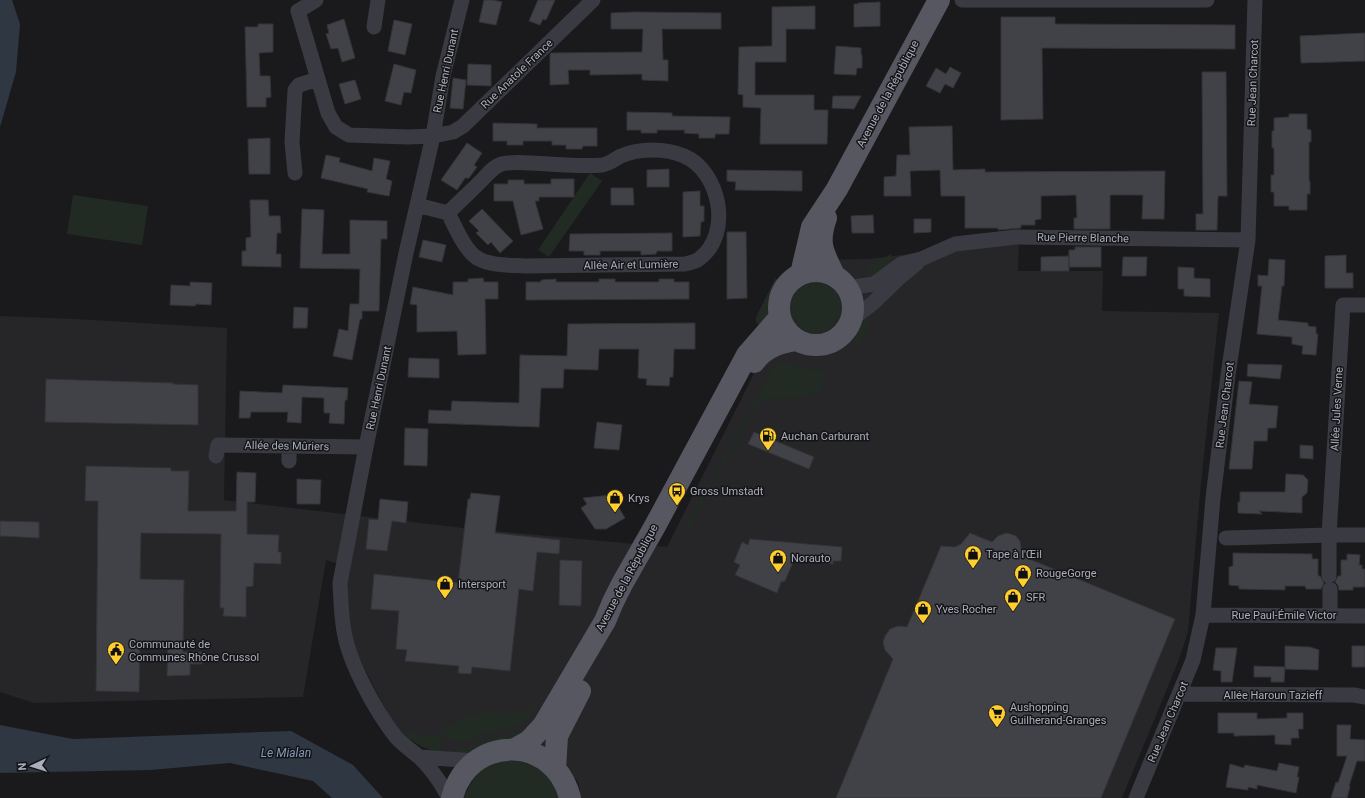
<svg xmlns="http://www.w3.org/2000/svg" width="1365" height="798" font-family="Roboto,sans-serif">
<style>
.built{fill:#262629}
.green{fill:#212b23}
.water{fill:#2e3742}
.building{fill:#414247;stroke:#343338}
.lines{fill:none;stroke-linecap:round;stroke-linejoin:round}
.street{stroke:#3a3b42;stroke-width:15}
.primary{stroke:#565761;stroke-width:22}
.labels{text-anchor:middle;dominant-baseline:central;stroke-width:3;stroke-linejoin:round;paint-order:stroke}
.street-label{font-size:11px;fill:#abafbd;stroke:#151517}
.poi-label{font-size:11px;fill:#abafbd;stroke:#151517;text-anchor:start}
.water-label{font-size:12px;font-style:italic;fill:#8099ba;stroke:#151517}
</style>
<rect width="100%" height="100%" fill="#1a1a1c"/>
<!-- built -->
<path class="built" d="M1019,241L1018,271H1103L1102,311L1219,313L1200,493L1188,632L1178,662L1122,798H581L578,782L563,762L455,753L435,750L413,741L401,731L388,714L358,656L350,630L347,585L350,567L326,560L303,697L34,703L0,692V316L75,319L227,328L224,500L463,528L667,547L811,260L868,259Z"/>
<!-- green -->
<path class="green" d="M590,173L602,181L549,257L538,250Z
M73,195L148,206L142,245L67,234Z
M891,254L892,262L872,279L865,269Z
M775,279H781L772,291L769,315L761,327L756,322V317Z
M791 308a25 25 0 1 1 50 0a25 25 0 1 1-50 0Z
M870,315C871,326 864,340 854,346C853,334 861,322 870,315Z
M780,364H789L814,371L824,370C827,414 773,389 757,404L697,513L682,545L681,544L688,528V522L772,370Z
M534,704L537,706L526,720L516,726L494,731L470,740L455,743L444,733L440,732V730C455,725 468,714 483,712C500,710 521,719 534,704Z
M530,725L519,738L469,753H448L453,750L471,746L492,738L518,733Z
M411,732L427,735L440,736L443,739L441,752C426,750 414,744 403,733Z
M517,760L536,766L551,778L561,798H464C470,782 480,767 498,762C503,760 511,761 517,760Z"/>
<!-- water -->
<path class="water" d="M0,0H12L20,24L16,72L0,127Z
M0,725L73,739L291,731L353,765L383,798H332L313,781L230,763L150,770L0,773Z"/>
<!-- building -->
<path class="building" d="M484,0H493L502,2L496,25L479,22Z
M538,0H555L546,20L543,19L540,25L529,21Z
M880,2V26L854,27V4H858V3Z
M815,6V29H786V62H755V95H814V110H828L827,144H760L761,108L743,107V95L738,94L739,47L772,46V7Z
M635,12L721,13V29H662L663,60H668V81L642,80V74L590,75V70H568L569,84L550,85V55L551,53L642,52L643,29H611V13Z
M1001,17H1055V24L1235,25V49L1042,48L1043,119L1001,120Z
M344,19L355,58L342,62L338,48L331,49L326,34L329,33L327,25Z
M394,20L412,24L405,55L388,51Z
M258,24H273V52L259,53L260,76H270L271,97L266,98V107H247L245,27H258Z
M1365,33V61L1301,63L1300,36Z
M836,46L861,48V55H862V68H857L856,75L834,74Z
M394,64L416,70L411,93L404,92L401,105L385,101Z
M468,64L491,65V86L467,85Z
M950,67L961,73L953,88L945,84L940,93L926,86L936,68L946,74Z
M1202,72H1226L1227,196H1218L1217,230H1196V214H1203Z
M453,78L466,80L463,109L450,108Z
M355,80L361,99L345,104L339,84Z
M833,96H861L854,109L832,108Z
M627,112L672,113V116L730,117L729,134H715V138H699V134L684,133L685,130H657V133H641V130H627Z
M1289,114H1307V129L1311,130V142H1309V181H1310V194H1307V210H1289V206H1274V192H1271V175H1274V148H1272V131H1274V118L1289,117Z
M493,123L537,124V128H597V146H583L582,149H566V145H552V141H523V145H507V141H493Z
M952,126L953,170L985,169V172L1165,171L1164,219H1142L1143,195H1110V229H1074V218H1077L1076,195L1041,196V219L1035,220V225H1021V228L998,230V228H965V196H941L940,170L910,171L911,196H884V177L896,176L897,155H910L909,127Z
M270,138V174H249L248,139Z
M467,143L482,153L474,165L477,167L469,178H465L457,190L441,180Z
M326,155L340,158L339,162L372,171L374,158L390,161L386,179L392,181L389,196L367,192L368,189L321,178Z
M669,169V187H647V170Z
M727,170L802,171V191L735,190L736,182L727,181Z
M551,179H574V197H539V201H535L543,229L521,235L513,201H494V184H508V180H524V184H551Z
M611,188H633L634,205H611Z
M700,191V206H704V221L701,222L700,236L683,237V192Z
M250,200H268L269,216H280L281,233H277L276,254H281V267L242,266V251H246V238L251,237Z
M302,209L324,210L322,254H350V220L387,221V239H381L379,311H362V319H360L352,360L333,356L339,329L348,331L350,304H359L360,269L300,268Z
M482,209L513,241L500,253L491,242L488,245L476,233L479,231L469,221Z
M873,215L874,233H852L851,216Z
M914,219H931V232L914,233Z
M727,232H746L747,298L727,299Z
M672,233V251H657L656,254L641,255V251H600V255H584V251H569L570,234Z
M423,240L446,245L442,262L419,257Z
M1075,247H1101V267H1069V250H1075Z
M1346,255V273H1353V288H1325V256Z
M1069,256V271H1041V257Z
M1123,257H1147L1146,276H1122Z
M1269,259L1285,260L1284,286H1282L1278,320L1308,323V326L1316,327V334H1318L1316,355L1302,354L1303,346L1292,344V337L1257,334L1262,286H1258V275L1268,276Z
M1178,267L1194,268V278L1210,279V297L1184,296V289H1178Z
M483,278L484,282H498V299H485L486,354L458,355L457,331L417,332V305L410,304L413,287L453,295V282H468V279Z
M556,279V282H599V279H615V282H659V279H674V282H689V299L526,300V282H541V280Z
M190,282L212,283L211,305L196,304L195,306L170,305L171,285L190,286Z
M294,307L308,308L307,328H293Z
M695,323V349H674L673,377H670L669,386L646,385L647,379L638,378L639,349H599L598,370L564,369L563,388H541L539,427L428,423L429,410L451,411L452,401L519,403L520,355L567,356L568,324Z
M409,358L439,359V378L408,377Z
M1248,364L1282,365L1280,379L1247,376Z
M46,379L173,383V384L198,385V425L45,422Z
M1239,381L1252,382L1249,404L1278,406L1276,428H1268L1267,441H1254L1252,469H1229Z
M283,385L348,388L347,400H345L344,424L329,423L330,413H324V398L302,397L301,423L287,422L288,412H251L250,418H239L240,391L282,393Z
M597,422L622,425L619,450L594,448Z
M405,428L428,429L427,466L404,465Z
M754,432L814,457L809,469L748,444Z
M1300,445L1313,446V459L1300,458Z
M86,466L171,468V471H189L188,511H236L237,472L256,473L255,502H247V534L279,535L278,552H281V564L254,563L253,586L246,587V617L223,616L224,608H220L221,534L141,533L140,579L184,580L183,652H202V664H190V675L167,676L168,642H140L139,692L96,691L98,501H85Z
M1286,474L1303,475L1308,480L1307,493L1302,497V513L1259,511L1262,514L1238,513V502H1240V492H1285Z
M297,479L321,480L320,504H297Z
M471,493L500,496L495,533L560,540L559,554L537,552L533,591L519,589L510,671L472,667L471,674L458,673L459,666L405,661L407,650L396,649L399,611L371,609L374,574L458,583L468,499H470Z
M611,495L625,518L606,529H595L581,508L587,504L583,498Z
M380,499L408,502L406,523L392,521L387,551L366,549L369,519L378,520Z
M0,521L39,522V538L0,536Z
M970,533L992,542L998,536L1006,533L1011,534L1016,536L1020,541L1022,556L1175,619L1101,798H836L893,659L885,650L883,642L885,636L890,629L898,626L907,627L941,546L955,547L961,544Z
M750,539L842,547L841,561H833V564L794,560L785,581L781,582L777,593L735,575L740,565L734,562L742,542L748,545Z
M1233,553L1312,554V559H1318V576H1320L1324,583L1321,589H1306L1305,586H1285V590L1239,589V586L1229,585V567L1233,566Z
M1347,554L1360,555L1359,565H1362V569H1365V587H1353V590H1339L1338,585L1335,582L1338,576H1341V560H1347Z
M560,560L582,561L581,606L559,605Z
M1285,646L1310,647L1319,650L1318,670L1285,669Z
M1352,646H1365V667H1352Z
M1216,648H1237L1232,682H1221V671L1213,670Z
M1254,666L1285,667L1284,682H1271V677H1254Z
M1218,713H1257V719L1287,718V713H1303V729H1298L1299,738H1291V745L1275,744V735L1234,736V733H1218Z
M1337,725H1351L1350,739L1365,740V761H1357L1349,786L1350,787L1347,798H1331L1336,782L1338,783L1347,756H1337Z
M1279,763L1299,767L1297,777H1299L1296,793L1257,785V789L1248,787V790L1226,787L1230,764L1244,768L1245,765L1277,771Z"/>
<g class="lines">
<!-- street -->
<path class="street" d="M316,0L298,11L328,113L336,127L349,135L408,137L433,136L453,132L463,126L593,0
M962,0H1207
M374,27L378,0
M295,173L292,142L295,90L299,85L318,79
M417,205L448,213C455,226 465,252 479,259C492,266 510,265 525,266L685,264C690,263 695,262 699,259C733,234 720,171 684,156C666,148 639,148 621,156C615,159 609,164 602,165C580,167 555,164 532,163C522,163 509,161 499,165C492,168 486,176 481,181C470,192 459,202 448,213
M847,288L874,284L901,264L921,259L955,244L1016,237L1248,240
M851,320L873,303L899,278L917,263
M216,456L218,445L366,447
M289,461V446
M1226,538L1329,535H1365
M1329,576V535L1343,305H1365
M1330,589V616
M1203,615L1365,616
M1180,694L1354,695L1365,697
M420,757L475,761
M449,798C441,783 431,768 419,757C411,750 403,745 396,737C376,712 349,663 344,631C341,615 341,599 340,583L366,447L406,253L433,136L443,76L462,0
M1136,798L1193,660L1203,615L1213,498L1228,375L1248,240L1255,0"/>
<!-- primary -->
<path class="primary" d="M826,218C817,244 823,252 834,275
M779 308a37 37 0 1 1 74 0a37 37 0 1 1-74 0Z
M801,274L812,227L837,189L939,0
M754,362C765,347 779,343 796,340
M515,749L529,741L543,726L605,621L613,602L622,584L655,526L747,355L780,317
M555,769L557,736L580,691
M452,798C468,734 554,733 570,798"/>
</g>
<!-- icons -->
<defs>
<g id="fuel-pin" transform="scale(0.9)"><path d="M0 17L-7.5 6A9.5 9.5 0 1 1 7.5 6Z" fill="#ffcf2f" stroke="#151517"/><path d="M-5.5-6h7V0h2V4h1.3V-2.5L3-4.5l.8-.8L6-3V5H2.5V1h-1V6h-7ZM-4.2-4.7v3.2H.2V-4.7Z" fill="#111"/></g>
<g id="bus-pin" transform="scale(0.9)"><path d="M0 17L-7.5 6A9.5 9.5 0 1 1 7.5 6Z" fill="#ffcf2f" stroke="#151517"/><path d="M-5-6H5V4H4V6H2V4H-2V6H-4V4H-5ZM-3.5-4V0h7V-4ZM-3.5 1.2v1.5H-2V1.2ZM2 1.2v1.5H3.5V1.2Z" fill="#111"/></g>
<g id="shop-pin" transform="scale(0.9)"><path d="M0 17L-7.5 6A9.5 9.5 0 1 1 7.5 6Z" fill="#ffcf2f" stroke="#151517"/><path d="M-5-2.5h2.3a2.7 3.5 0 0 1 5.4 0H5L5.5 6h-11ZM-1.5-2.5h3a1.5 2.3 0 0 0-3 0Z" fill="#111"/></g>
<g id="civic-pin" transform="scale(0.9)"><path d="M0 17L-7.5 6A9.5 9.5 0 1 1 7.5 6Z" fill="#ffcf2f" stroke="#151517"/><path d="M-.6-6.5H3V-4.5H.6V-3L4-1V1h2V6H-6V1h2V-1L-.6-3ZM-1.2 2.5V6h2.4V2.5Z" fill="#111"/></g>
<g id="supermarket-pin" transform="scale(0.9)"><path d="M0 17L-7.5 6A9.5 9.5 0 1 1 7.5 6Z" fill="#ffcf2f" stroke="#151517"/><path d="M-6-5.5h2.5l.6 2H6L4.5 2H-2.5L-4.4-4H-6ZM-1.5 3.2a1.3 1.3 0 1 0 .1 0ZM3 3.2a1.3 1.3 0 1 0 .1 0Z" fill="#111"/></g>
</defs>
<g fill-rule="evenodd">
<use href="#fuel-pin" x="768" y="436"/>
<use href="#bus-pin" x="677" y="491"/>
<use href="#shop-pin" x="615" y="498"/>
<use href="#shop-pin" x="973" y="554"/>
<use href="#shop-pin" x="778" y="558"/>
<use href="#shop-pin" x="1023" y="573"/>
<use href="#shop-pin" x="445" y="584"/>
<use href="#shop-pin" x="1013" y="597"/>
<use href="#shop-pin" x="923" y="609"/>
<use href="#civic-pin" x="116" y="650"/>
<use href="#supermarket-pin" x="997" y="713"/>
</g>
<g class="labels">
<!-- street labels -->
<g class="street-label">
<text transform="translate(446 71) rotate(-78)">Rue Henri Dunant</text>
<text transform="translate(517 74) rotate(-44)">Rue Anatole France</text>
<text transform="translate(1253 83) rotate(-88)">Rue Jean Charcot</text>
<text transform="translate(888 94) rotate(-62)">Avenue de la République</text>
<text transform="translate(1083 238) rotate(1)">Rue Pierre Blanche</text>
<text transform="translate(631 265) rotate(-1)">Allée Air et Lumière</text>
<text transform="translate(379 388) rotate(-78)">Rue Henri Dunant</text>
<text transform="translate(1225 405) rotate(-83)">Rue Jean Charcot</text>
<text transform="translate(1337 409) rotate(-87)">Allée Jules Verne</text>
<text transform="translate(287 446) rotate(1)">Allée des Mûriers</text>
<text transform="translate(627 578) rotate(-62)">Avenue de la République</text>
<text x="1284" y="615">Rue Paul-Émile Victor</text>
<text x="1273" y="695">Allée Haroun Tazieff</text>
<text transform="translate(1168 722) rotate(-67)">Rue Jean Charcot</text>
</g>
<!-- poi labels -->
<g class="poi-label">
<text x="781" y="436">Auchan Carburant</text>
<text x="690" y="491">Gross Umstadt</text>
<text x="628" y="498">Krys</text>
<text x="986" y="554">Tape à l'Œil</text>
<text x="791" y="558">Norauto</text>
<text x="1036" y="573">RougeGorge</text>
<text x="458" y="584">Intersport</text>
<text x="1026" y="597">SFR</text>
<text x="936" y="609">Yves Rocher</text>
<text x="129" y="644">Communauté de<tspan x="129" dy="13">Communes Rhône Crussol</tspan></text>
<text x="1010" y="707">Aushopping<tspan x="1010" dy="13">Guilherand-Granges</tspan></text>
</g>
<!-- water labels -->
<g class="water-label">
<text x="286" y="753">Le Mialan</text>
</g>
</g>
<!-- north arrow -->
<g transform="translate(32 766) rotate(266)" stroke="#151517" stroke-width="3" paint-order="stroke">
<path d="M0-3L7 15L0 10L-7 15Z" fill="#abafbd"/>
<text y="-6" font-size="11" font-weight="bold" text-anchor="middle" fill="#abafbd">N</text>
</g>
</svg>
